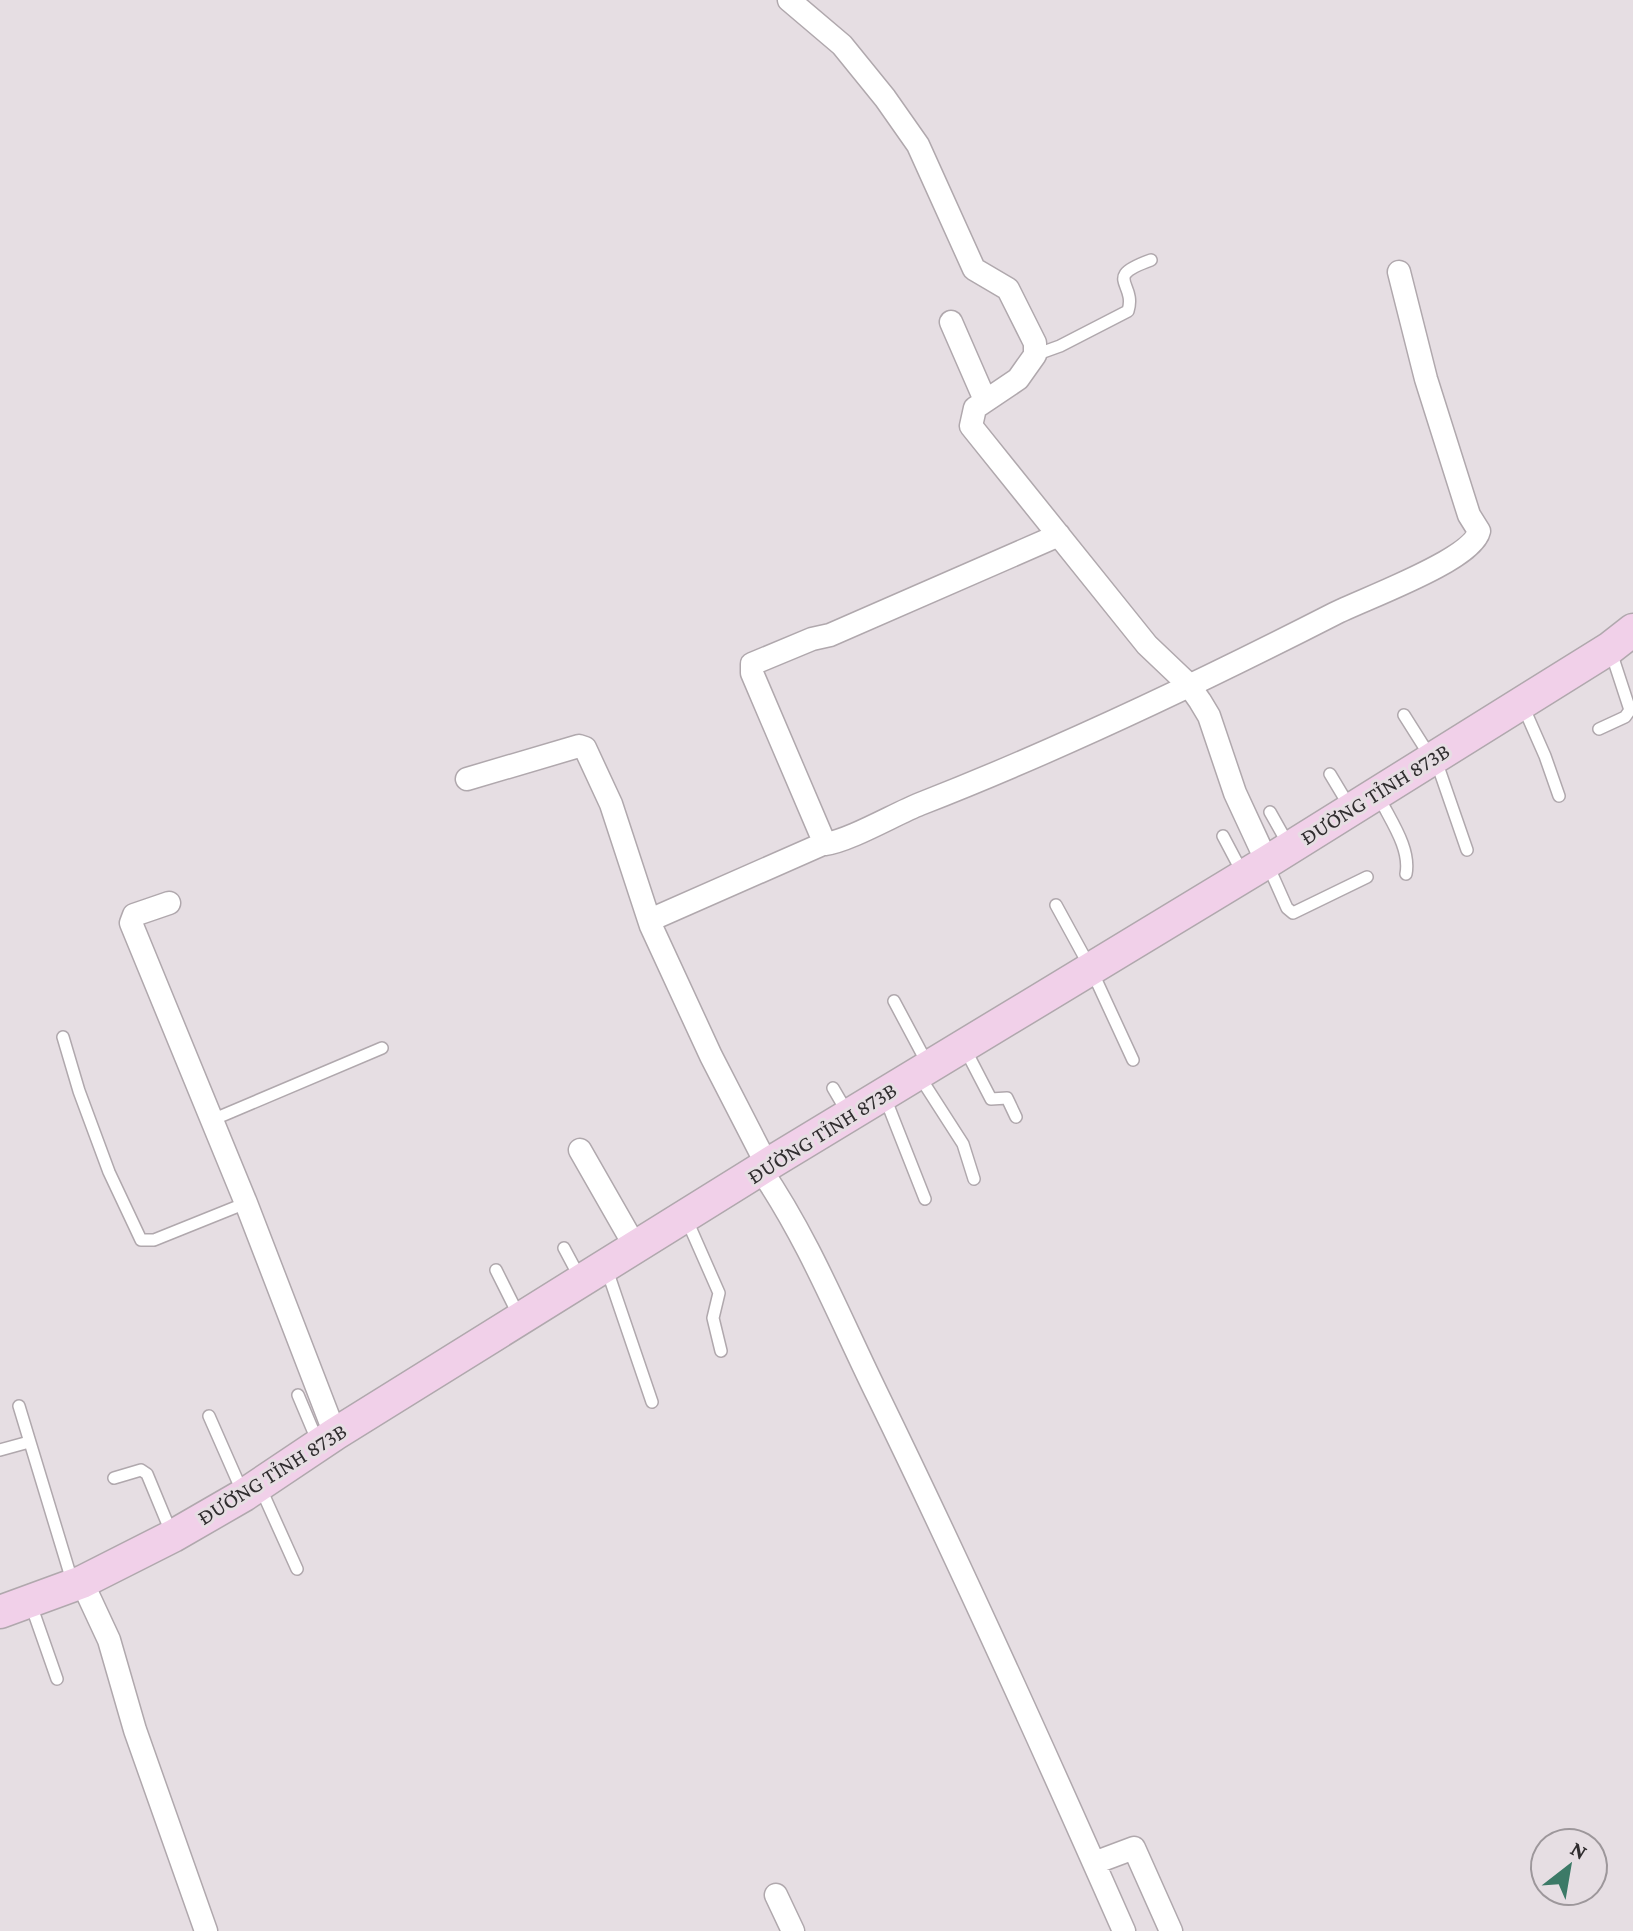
<svg xmlns="http://www.w3.org/2000/svg" width="1633" height="1931" font-family="'Crimson Pro',serif">
<style>
.lines{fill:none;stroke-linecap:round;stroke-linejoin:round}
.service-casing{stroke:#b0a8ad;stroke-width:14}
.minor-casing{stroke:#b0a8ad;stroke-width:25}
.secondary-casing{stroke:#b0a8ad;stroke-width:35}
.service{stroke:#fff;stroke-width:11}
.minor{stroke:#fff;stroke-width:22}
.secondary{stroke:#f1d0e9;stroke-width:32}
.labels{text-anchor:middle;dominant-baseline:central;stroke-width:6;stroke-linejoin:round;paint-order:stroke}
.street-label{font-size:22px;fill:#302d2f;stroke:#e6dee3}
</style>
<rect width="100%" height="100%" fill="#e6dee3"/>
<g class="lines">
<!-- service casing -->
<g class="service-casing">
<path id="service" d="M1035,355L1060,346L1128,311C1137,282 1101,278 1151,260
M1523,706L1545,756L1559,796
M1404,715L1440,772L1467,850
M1599,729L1625,717L1630,710L1611,652
M1330,774L1351,809
M1379,797C1390,820 1411,848 1406,874
M1270,812L1288,844
M1223,836L1242,872
M1267,863L1287,908L1293,913L1367,877
M1056,905L1091,969L1133,1060
M894,1001L927,1063
M63,1037L79,1091L109,1172L141,1240H154L246,1203
M964,1047L991,1099L1007,1098L1016,1117
M918,1074L963,1144L974,1179
M833,1088L847,1112
M884,1095L925,1199
M212,1120L382,1048
M686,1218L719,1293L713,1318L721,1351
M564,1248L580,1278
M606,1267L652,1402
M496,1270L519,1316
M298,1395L317,1440
M19,1406L73,1584
M209,1416L242,1491
M0,1450L29,1442
M114,1478L141,1470L147,1474L171,1532
M261,1489L297,1569
M30,1602L57,1679"/>
</g>
<!-- minor casing -->
<g class="minor-casing">
<path id="minor" d="M789,0L842,45L885,98L918,145L974,269L1008,289L1035,343V355L1018,379L975,408L971,426L1147,645L1188,684L1200,701L1209,716L1235,793L1267,862
M951,322L985,400
M1059,535L830,635L812,639L752,664V673L825,844C849,841 895,814 920,804C1061,749 1199,683 1334,614C1363,599 1473,560 1479,531L1469,515L1426,379L1399,272
M467,779L579,746L585,748L611,804L651,926L711,1056L767,1165
M169,903L134,915L131,923L246,1203L335,1434
M650,920L825,843
M580,1150L636,1248
M761,1170C809,1240 841,1321 878,1396C964,1572 1045,1752 1124,1931
M82,1582L109,1640L135,1730L206,1931
M1094,1863L1134,1848L1171,1931
M776,1895L793,1931"/>
</g>
<!-- secondary casing -->
<g class="secondary-casing">
<path id="secondary" d="M0,1612L82,1582L173,1536L244,1495L335,1434L767,1165L1267,862L1610,648L1633,630"/>
</g>
<!-- service -->
<use href="#service" class="service"/>
<!-- minor -->
<use href="#minor" class="minor"/>
<!-- secondary -->
<use href="#secondary" class="secondary"/>
</g>
<g class="labels">
<!-- street labels -->
<g class="street-label">
<text transform="translate(1375 794) rotate(-32)">ĐƯỜNG TỈNH 873B</text>
<text transform="translate(822 1133) rotate(-32)">ĐƯỜNG TỈNH 873B</text>
<text transform="translate(272 1474) rotate(-32)">ĐƯỜNG TỈNH 873B</text>
</g>
</g>
<!-- north arrow -->
<g transform="translate(1569 1867) rotate(31)"><circle r="38" fill="#e6dee3" stroke="#9d979b" stroke-width="2"/>
<path d="M0-6L14 30L0 20L-14 30Z" fill="#3c7a67"/>
<text y="-12" font-size="22" font-weight="bold" text-anchor="middle" fill="#302d2f">N</text>
</g>
</svg>
